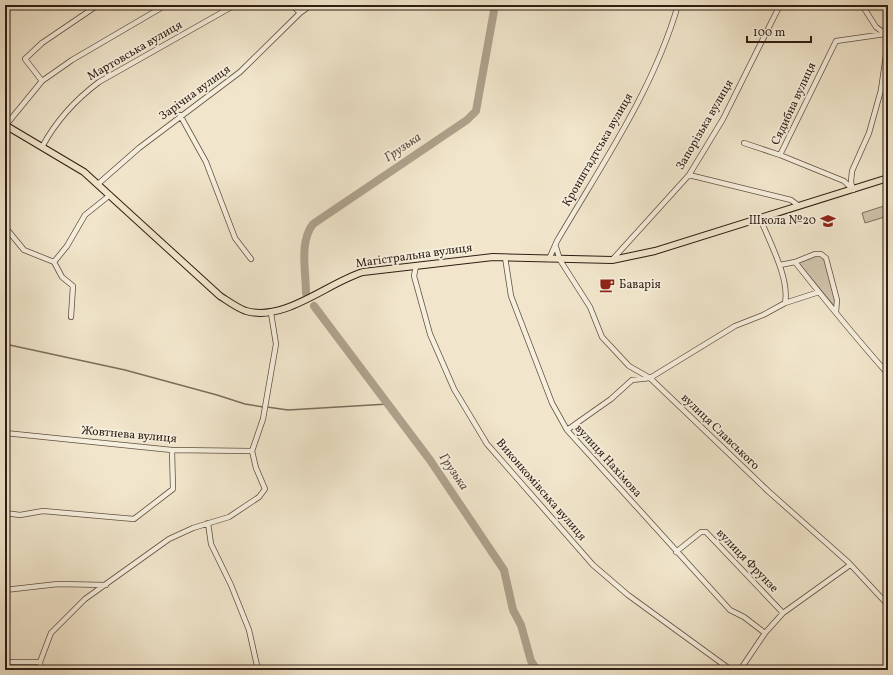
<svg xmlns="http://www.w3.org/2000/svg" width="893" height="675" font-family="Vollkorn,serif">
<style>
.green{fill:#d0c4ad;stroke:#807060}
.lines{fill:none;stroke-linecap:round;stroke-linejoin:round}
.stream{stroke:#7c6d5c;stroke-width:1.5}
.river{stroke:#afa28d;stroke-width:8}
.minor-casing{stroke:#604f41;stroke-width:6}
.major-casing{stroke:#2f1d13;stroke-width:8}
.minor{stroke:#f6efde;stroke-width:4.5}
.major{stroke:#f1e6cc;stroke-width:6}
.labels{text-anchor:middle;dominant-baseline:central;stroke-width:3.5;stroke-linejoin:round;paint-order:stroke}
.street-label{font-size:12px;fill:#2f1d13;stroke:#f6efde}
.poi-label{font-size:12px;fill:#2f1d13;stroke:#f6efde;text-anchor:end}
.water-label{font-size:13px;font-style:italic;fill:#625244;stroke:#f6efde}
</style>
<rect width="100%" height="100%" fill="#f1e6cc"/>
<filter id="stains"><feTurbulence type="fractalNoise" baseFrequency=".005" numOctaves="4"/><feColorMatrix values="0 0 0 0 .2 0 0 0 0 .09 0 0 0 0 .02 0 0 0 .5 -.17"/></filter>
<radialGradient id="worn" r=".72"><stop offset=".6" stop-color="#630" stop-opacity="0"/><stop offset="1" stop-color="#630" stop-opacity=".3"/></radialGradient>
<!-- green -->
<path class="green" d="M887,205L888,216L865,223L862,213Z
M814,256H820L824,259L836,301L835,307L798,262Z"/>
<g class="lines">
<!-- stream -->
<path class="stream" d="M5,344L125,370L217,395L245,404L263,407
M267,407L288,410L388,404"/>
<!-- river -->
<path class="river" d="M306,293C306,271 299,242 313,224L467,120L476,111L495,5
M314,306L430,460L504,570L513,610L521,625L531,661L537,670"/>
<!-- minor casing -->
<g class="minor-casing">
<path id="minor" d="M292,5L300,13
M862,5L876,27L888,36
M42,81L25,59L42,43L98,5
M180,115L206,162L235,238L251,259
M6,125L42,81L72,60L166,5
M744,143L780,155L844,181L852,189
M42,147C56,121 75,100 99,82L235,5
M780,155L836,41L885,34
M689,175L791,200L799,206
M98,184L139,148L240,72L300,13L311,5
M853,190L851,182L852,171L869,133L881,90L888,41
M887,224L888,227
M5,227L24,250L54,262L62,277L73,286L71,317
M556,247L560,260L590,307L602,337L629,366L650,378L768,491L849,563L888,605
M505,257L511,296L552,403L567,430L730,610L744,617L765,633
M549,259L557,241C602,164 653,91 678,5
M612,260L689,175L723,119L780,5
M54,262L67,246L85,215L110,195
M795,262L815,254H821L826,258L837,300L836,312
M780,265L795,262C825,300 856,338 888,374
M416,266L414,276L430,334L454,389L487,444L593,565L628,595L731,670
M785,303L819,292
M567,430L611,399L632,380L650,378L735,326L763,315L785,303C790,279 769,241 760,218
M5,433L172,450L252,451
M5,513L20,515L43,511L134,519L173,489L172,450
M208,523L211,544L231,585L249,630L258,670
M676,552L701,532H706L783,613
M5,590L58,584L106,585
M5,662H40
M41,670L40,662L51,633L85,599L169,539L193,528L229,517L259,497L265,489L256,468L252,451L263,419L276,344L271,313
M740,670L765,633L783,613L850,565"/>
</g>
<!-- major casing -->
<g class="major-casing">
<path id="major" d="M5,125L84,172L220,296C228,301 237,308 246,311C285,322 327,283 363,272L493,257L612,260L655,251L888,178"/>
</g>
<!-- minor -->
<use href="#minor" class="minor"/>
<!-- major -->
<use href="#major" class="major"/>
</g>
<!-- icons -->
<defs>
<g id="school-bare" transform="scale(1.2)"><path d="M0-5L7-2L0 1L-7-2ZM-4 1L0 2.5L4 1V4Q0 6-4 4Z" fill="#8f2418" stroke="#f6efde" stroke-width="2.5" paint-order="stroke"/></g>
<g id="cafe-bare" transform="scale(1.2)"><path d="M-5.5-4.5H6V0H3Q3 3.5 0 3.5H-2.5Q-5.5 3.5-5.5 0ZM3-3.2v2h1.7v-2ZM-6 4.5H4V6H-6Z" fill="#8f2418" stroke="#f6efde" stroke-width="2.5" paint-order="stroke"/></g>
</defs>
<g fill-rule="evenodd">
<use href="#school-bare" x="828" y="221"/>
<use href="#cafe-bare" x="607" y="285"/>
</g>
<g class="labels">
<!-- street labels -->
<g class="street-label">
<text transform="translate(135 51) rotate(-30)">Мартовська вулиця</text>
<text transform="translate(195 93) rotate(-36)">Зарічна вулиця</text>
<text transform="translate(794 104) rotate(-65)">Сядибна вулиця</text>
<text transform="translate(705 125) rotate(-60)">Запорізька вулиця</text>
<text transform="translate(598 150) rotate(-60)">Кронштадтська вулиця</text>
<text transform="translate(414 256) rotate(-8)">Магістральна вулиця</text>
<text transform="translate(720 432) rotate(44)">вулиця Славського</text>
<text transform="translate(129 435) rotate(5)">Жовтнева вулиця</text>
<text transform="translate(608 461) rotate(48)">вулиця Нахімова</text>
<text transform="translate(541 490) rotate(49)">Виконкомівська вулиця</text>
<text transform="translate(747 561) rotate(46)">вулиця Фрунзе</text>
</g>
<!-- poi labels -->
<g class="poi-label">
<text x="816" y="221">Школа №20</text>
<text x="619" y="285" text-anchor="start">Баварія</text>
</g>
<!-- water labels -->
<g class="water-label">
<text transform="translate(403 148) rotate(-34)">Грузька</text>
<text transform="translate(453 472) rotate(56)">Грузька</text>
</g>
</g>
<!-- margin -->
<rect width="893" height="675" fill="none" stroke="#f1e6cc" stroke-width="20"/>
<rect x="6" y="6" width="881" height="663" fill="none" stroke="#2f1d13" stroke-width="2"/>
<rect x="10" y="10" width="873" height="655" fill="none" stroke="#2f1d13"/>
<!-- scale -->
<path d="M747 36v6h64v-6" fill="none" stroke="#2f1d13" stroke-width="2"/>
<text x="753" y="36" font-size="12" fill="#2f1d13" stroke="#f6efde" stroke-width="3" paint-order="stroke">100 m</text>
<rect width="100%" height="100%" filter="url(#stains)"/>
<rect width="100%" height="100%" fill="url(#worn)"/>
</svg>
